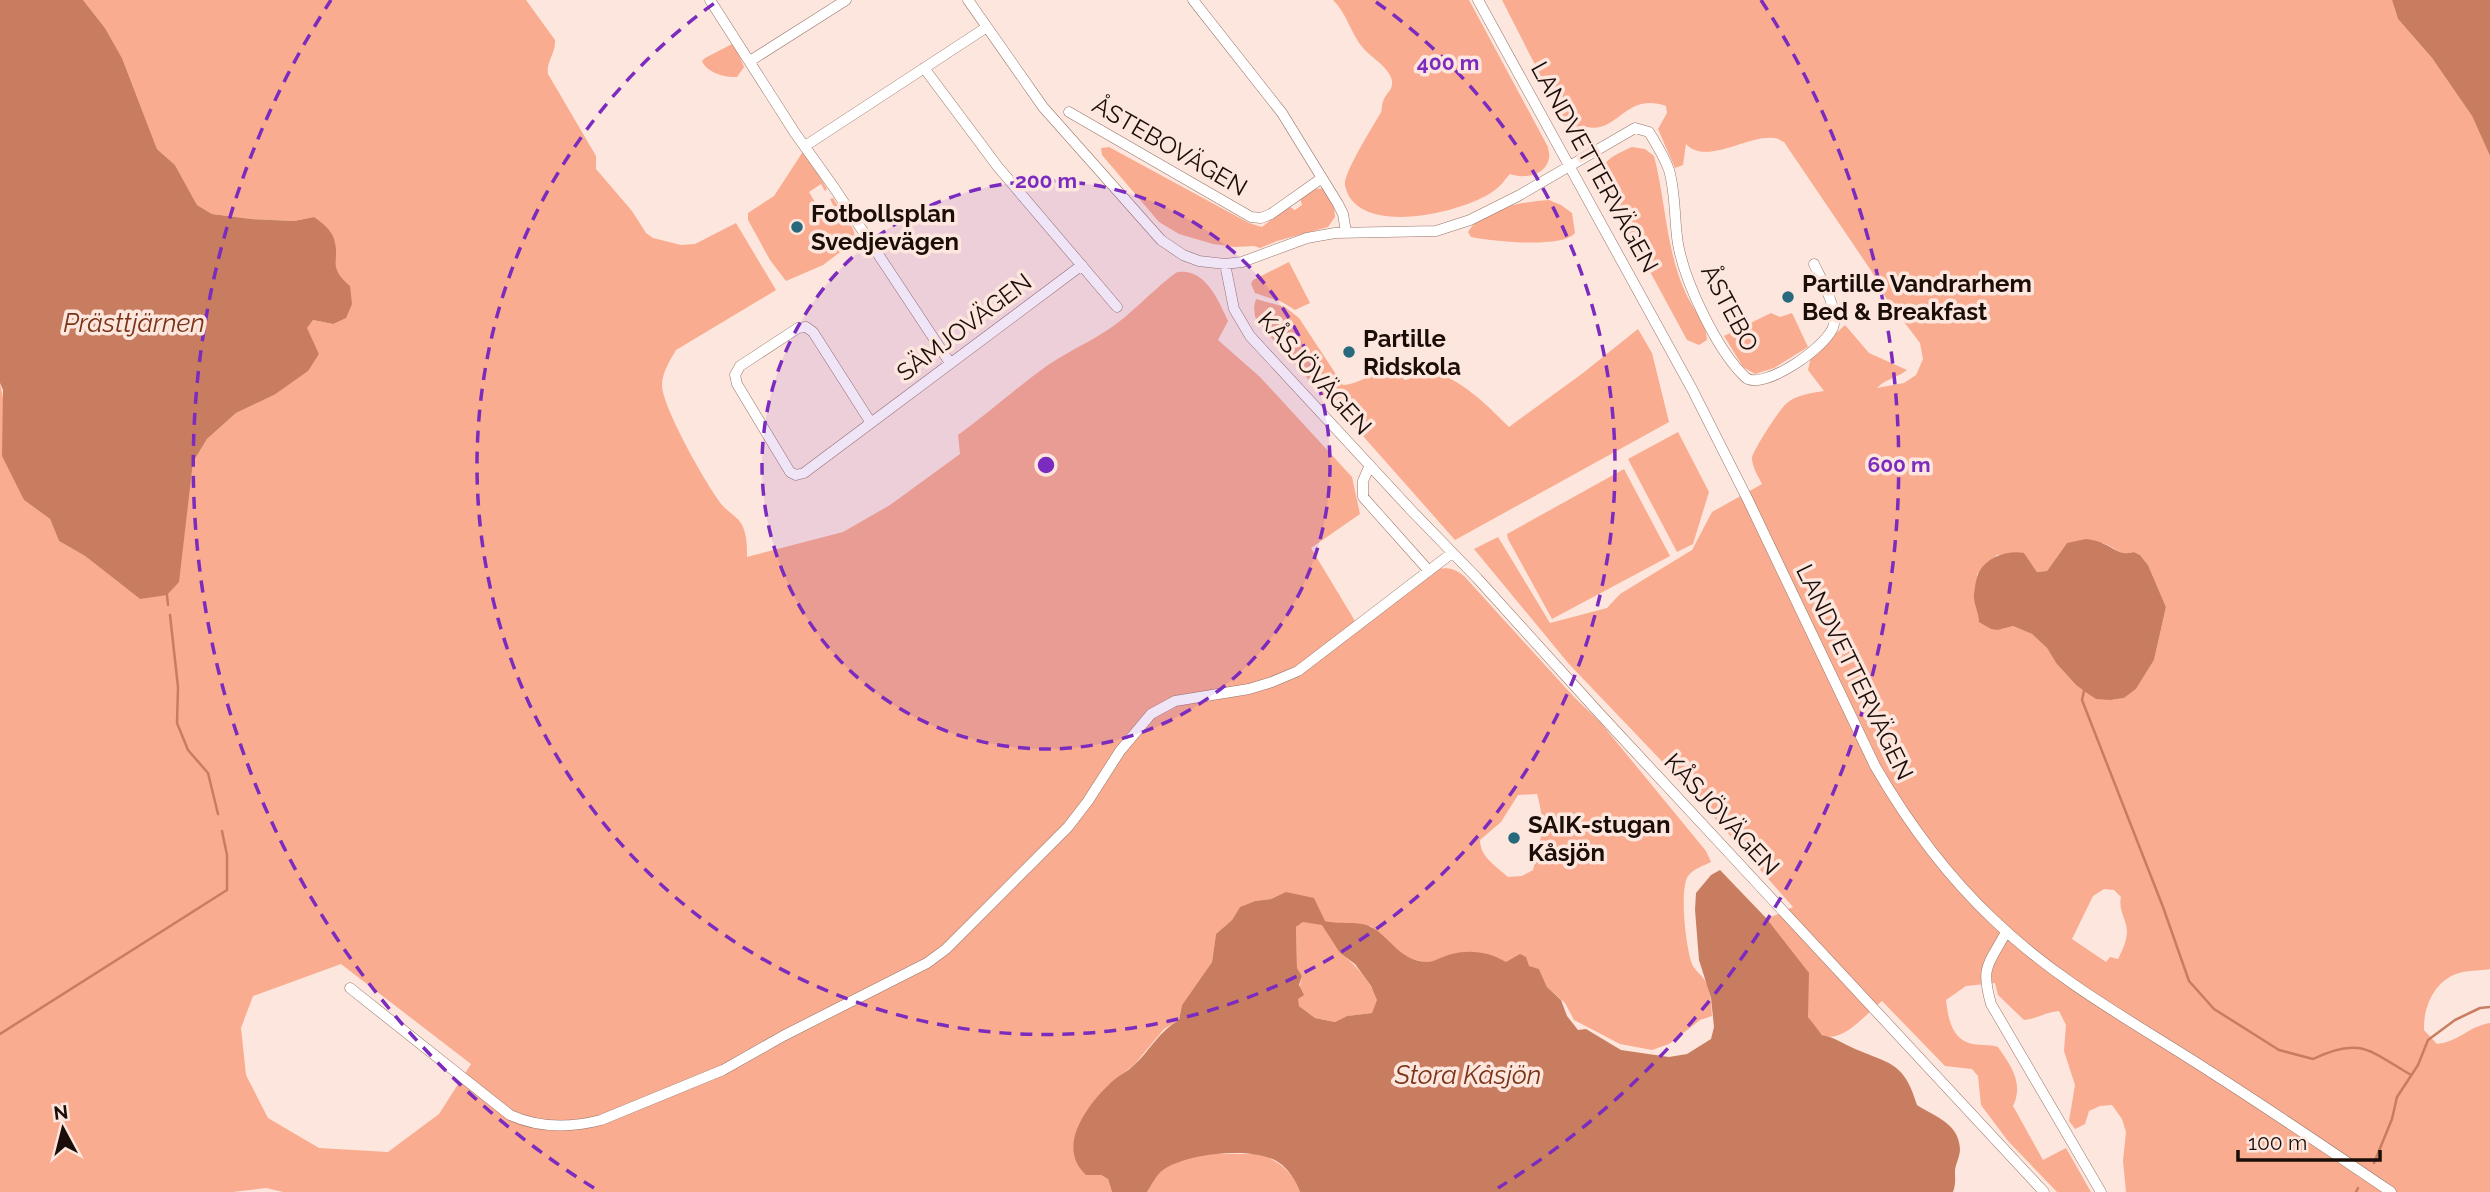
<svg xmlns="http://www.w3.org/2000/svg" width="2490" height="1192" font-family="Raleway,sans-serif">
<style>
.green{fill:#f9ac8f;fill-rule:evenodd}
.water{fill:#c97d60;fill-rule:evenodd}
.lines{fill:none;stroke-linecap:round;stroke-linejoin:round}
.stream{stroke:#c97d60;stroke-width:2.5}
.minor-casing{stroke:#977568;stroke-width:11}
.minor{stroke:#fff;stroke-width:10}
.ring{fill:none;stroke:#7b2cbf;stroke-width:3.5;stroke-dasharray:12 9}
.poi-dot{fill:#28697d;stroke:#fde6dd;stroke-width:2.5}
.labels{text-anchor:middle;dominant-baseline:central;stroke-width:7;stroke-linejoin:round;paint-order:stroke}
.street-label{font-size:24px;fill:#1b0e09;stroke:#fde6dd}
.poi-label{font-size:24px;font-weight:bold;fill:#1b0e09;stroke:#fde6dd;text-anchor:start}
.water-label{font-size:26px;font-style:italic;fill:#7a3316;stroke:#fde6dd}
.centre{fill:#7b2cbf;stroke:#fde6dd;stroke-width:3.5}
.ring-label{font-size:21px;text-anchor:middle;font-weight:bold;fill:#7b2cbf;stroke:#fde6dd;stroke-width:7;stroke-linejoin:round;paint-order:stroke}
</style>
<rect width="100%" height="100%" fill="#fde6dd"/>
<!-- green -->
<path class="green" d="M83,0H526L555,40C556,53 546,62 548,74L596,156V169L632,211L646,233L653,238L681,245L695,244L736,223L776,290L676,350C670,360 662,373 662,385C662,407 708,488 723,506C729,513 738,517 742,525C747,535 747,546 747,557L843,532L890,505L960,454L958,435C989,413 1017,387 1048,365C1073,348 1102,337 1125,317C1134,310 1172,273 1178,272C1206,269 1218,300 1228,321L1218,340L1260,377L1352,477L1360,514L1311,548L1358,626L1438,569C1449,567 1455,569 1464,576L1574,697L1600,722L1706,851L1711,862C1703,866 1693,869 1688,876C1679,889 1686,952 1693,966C1696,971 1701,975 1704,979C1711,989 1711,1004 1712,1016L1700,1020L1669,1044L1652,1050L1620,1044L1574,1020L1565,1003L1547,987L1539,969L1506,963L1498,958L1448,955L1429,963L1412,959L1397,951L1371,926L1336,924L1340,953C1357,965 1369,981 1378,1000L1372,1013L1347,1016L1335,1022L1315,1018L1299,1006L1297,999L1302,976L1297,968L1296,927L1303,922L1287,892L1271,899L1255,901L1240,907L1232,920L1216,934L1212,962L1182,1005L1179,1020L1164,1029L1134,1065L1115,1079L1080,1122L1086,1175H1101L1108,1179L1112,1192H283L266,1188L233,1192H0V383L24,500L50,519L59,541L85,556L140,599L189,490L193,462L207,439L236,413L274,395L319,354L306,328L313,320L333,324L338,276L333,261L335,251L314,217L294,221L251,219L212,214L197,205L175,165L157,149L122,58L105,28ZM1537,794C1546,825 1541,839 1533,870L1522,876L1508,877C1496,866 1480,857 1480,840L1501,822L1518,795ZM341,964L471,1064L439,1114L388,1152L319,1148L268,1118L246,1075L241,1028L253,996Z
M1333,0H1469L1548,147C1548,150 1550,154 1549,158C1546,176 1523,179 1510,174C1505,179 1501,186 1495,190C1465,213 1355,239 1345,185C1343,174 1373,126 1380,114C1383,110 1381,104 1384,99C1387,92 1393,90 1392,81C1390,68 1372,58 1364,49C1351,35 1347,13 1333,0Z
M1502,0H2392L2398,19L2432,58L2472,116L2490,156V969C2480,971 2466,970 2456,974C2434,982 2423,1008 2424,1030L2437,1044C2461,1041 2467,1027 2490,1023V1192H2126L2123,1161L2126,1132L2122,1119L2112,1105L2100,1106L2089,1111L2085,1124L2075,1129L2069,1121L2075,1085L2064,1051L2066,1025L2059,1011C2046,1012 2036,1019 2024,1020L1998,995L1995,983L1966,986L1946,1000C1948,1017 1951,1037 1969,1043C1978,1046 1989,1044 1998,1047C2011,1066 2024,1083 2013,1106L2043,1160L2066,1148L2091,1192H2057L2008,1141L1981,1105L1978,1076L1972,1069L1945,1066L1882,1001C1865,1014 1836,1053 1816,1029C1813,1025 1808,1020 1808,1015C1805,1002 1811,990 1806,977C1797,955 1781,939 1767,919L1793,907L1696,797L1569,664L1474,549L1498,537L1550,623L1607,608L1620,594L1692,550L1712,512L1762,484C1758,476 1752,467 1752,458C1752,452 1780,408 1787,403C1796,395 1812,393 1824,391L1808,370L1811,357L1845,325L1869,353L1907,370C1897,378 1885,379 1877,388L1904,383L1916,375L1923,359L1920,343L1886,298L1872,272L1784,142C1781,141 1778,138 1774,138C1749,134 1706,166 1686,144L1683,165L1675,168L1658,129L1667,113L1666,106C1625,92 1618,134 1587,127V134L1582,137L1577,135L1555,104ZM2067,543C2078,543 2091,541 2102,543C2115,546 2119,557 2134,552L2140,555L2148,565L2166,607L2154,660L2136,689L2124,698L2111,700L2075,684L2056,663L2047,648L2032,634L2013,626L1998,630C1971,604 1975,609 1977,574L1997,555L2024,553L2037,572L2047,571ZM2104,889L2114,890L2121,897C2118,910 2126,918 2127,931C2127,941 2122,951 2118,959L2110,957L2106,962L2072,939L2093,896Z
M734,43L744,67L737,77C725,78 706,72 702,61L705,58Z
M1109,147L1249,223L1262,227L1288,206L1295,210L1302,205L1300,198C1308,193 1314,187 1325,189L1334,206L1335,217L1328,227L1277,241L1260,248L1254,246L1235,247L1213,244L1179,234L1159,222L1102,155L1101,148Z
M1632,147L1645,149L1654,156C1666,202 1666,253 1687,296C1694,310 1707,325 1707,340L1699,345L1687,340L1602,183C1597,161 1615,155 1632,147Z
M804,150L827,189L825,191L821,184L809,192L822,214L834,207L830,199L833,198L853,229L856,240L823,265L786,281L770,260L748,220V213L774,196Z
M1549,200L1561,205L1572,213L1575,233C1562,249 1491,241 1471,237L1468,232C1483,207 1523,202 1549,200Z
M1289,262L1310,303L1295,310L1282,302L1255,293L1251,284L1253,280Z
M1256,299L1285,307L1299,318L1343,385C1371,384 1377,356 1405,380C1413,378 1425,373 1432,373C1458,375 1492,410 1509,427L1583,373L1638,329L1652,353L1669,422L1455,540L1348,419L1324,397L1267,333L1255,317L1254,307Z
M1771,313L1780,317L1792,313L1808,347L1774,368L1755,374L1743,367L1724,336Z
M1678,432L1709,492L1693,544L1677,552L1628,459Z
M1624,469L1670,556L1552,619L1508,539L1507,534Z
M1261,1154C1280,1162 1293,1172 1300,1192H1147C1151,1186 1155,1178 1159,1173C1183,1148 1230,1155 1261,1154Z"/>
<!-- water -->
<path class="water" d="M0,0H83L105,28L122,58L157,149L175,165L197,205L212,214L251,219L294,221L314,217C322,223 331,229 334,239C341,262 326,265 350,286L352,304L346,318L333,324L313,320L307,328L319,354L308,371L274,395L236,413L207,439L193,462L179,582L167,595L140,599L85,556L59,541L50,519L24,500L2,456L3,390L0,383Z
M2392,0H2490V156L2472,116L2432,58L2398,19Z
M2086,539C2092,540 2099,541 2104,544C2116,549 2120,556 2134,552L2140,555L2148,565L2166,607L2154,660L2136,689L2124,698L2111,700L2096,699L2084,691L2075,684L2056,663L2047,648L2032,634L2013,626L1998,630L1991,629L1979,622C1979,613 1973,603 1974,594C1975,588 1976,577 1979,572C1987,557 2008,550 2024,553L2037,572L2047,571L2067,543Z
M1720,870L1767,919L1809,973L1808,1017L1822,1035C1834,1037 1842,1043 1853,1048C1889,1064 1904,1061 1917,1105C1935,1117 1959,1123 1960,1149C1960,1156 1956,1163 1955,1170C1955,1179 1956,1184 1953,1192H1300C1296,1181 1288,1168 1278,1162C1253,1146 1187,1153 1163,1170C1156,1175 1152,1185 1147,1192H1112L1108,1179L1101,1175H1086C1054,1146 1090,1101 1115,1079C1121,1074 1128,1071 1133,1066C1151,1050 1157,1033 1179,1020L1182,1005L1212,962L1216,934L1232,920L1240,907L1255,901L1271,899L1286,892L1314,898L1325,921C1339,925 1361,920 1373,928C1392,940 1401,961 1427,962C1434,962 1441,957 1448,955C1468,949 1488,951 1506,962L1520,954L1526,957L1529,966L1539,969L1547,987L1561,1000L1567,1016L1578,1030L1586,1029L1621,1050L1669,1057L1687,1054L1711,1039L1714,1027L1711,998L1699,960L1695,910L1696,893L1711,875ZM1303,922L1322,925L1340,953L1355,964L1371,986L1377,1000L1372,1013L1347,1016L1335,1022L1315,1018L1299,1006L1298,999L1304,995L1299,985L1302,976L1297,968L1296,927Z"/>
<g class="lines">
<!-- stream -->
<path class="stream" d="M167,595L168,605
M170,615L178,687L177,723L188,750L208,773L218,814
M2084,691L2082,700L2163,907L2189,981L2214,1009L2279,1050L2313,1059C2360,1036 2370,1051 2411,1075
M0,1034L227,890V855L222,831
M2374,1163L2392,1119L2397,1097L2418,1065L2428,1040L2455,1020L2480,1008L2490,1007
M2356,1192L2358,1188"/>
<!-- minor casing -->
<g class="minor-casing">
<path id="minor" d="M710,0L795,133L835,189L950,363
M968,0L1043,107L1161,240L1183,255L1199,261L1225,264L1242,262L1307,238L1335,233L1436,231L1470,220L1518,196L1635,128L1649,132C1656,144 1664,156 1669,170C1676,194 1674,220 1678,244C1685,283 1717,350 1745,377C1761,393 1831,345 1834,324C1836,304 1822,281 1814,264
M1193,0L1282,113L1338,204L1343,214L1346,232
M1478,0L1692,389L1748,500L1875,766C1908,823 1946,875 1994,920C2053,977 2124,1017 2192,1060C2260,1103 2325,1147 2391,1192
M750,61L846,0
M924,68L998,167L1117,307
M1069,112L1251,217L1261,218L1271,214L1322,178
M805,146L987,27
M1225,264L1234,309L1250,336L1411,510L1477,578L1600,714L2044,1192
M871,423L813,332L806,327L798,328L740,366L735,375L737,384L790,472L796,475L804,473L1082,265
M1370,465L1363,481V497L1429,571
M2006,932C1989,965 1980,965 1991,1004L2101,1192
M350,988L510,1115C539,1128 570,1128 601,1120L723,1070L783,1036L927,963L946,949L1068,827L1088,801L1120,751L1151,714L1175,701L1249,689L1272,682L1298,671L1452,553"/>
</g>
<!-- minor -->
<use href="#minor" class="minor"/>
</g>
<!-- distance rings -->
<circle cx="1046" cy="465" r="284" fill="#7b2cbf" fill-opacity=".12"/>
<g class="ring">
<circle cx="1046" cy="465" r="284"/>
<path d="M1376 2A569 569 0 1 1 716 2"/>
<path d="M594 1188A853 853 0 0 1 331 0M1761 0A853 853 0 0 1 1498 1188"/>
</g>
<!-- markers -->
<g class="poi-dot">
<circle cx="797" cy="227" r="7"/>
<circle cx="1788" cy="297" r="7"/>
<circle cx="1349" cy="352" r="7"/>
<circle cx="1514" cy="838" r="7"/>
</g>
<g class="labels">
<!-- street labels -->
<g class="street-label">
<text transform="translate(1170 146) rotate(30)">ÅSTEBOVÄGEN</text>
<text transform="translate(1595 167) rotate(61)">LANDVETTERVÄGEN</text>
<text transform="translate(1730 308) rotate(62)">ÅSTEBO</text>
<text transform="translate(964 327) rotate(-37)">SÄMJOVÄGEN</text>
<text transform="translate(1315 373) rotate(48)">KÅSJÖVÄGEN</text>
<text transform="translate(1855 672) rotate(64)">LANDVETTERVÄGEN</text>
<text transform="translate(1722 814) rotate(47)">KÅSJÖVÄGEN</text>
</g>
<!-- poi labels -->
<g class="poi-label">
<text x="811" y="213">Fotbollsplan<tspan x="811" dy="28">Svedjevägen</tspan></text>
<text x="1802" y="283">Partille Vandrarhem<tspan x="1802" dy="28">Bed &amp; Breakfast</tspan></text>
<text x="1363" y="338">Partille<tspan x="1363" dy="28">Ridskola</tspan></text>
<text x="1528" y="824">SAIK-stugan<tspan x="1528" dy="28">Kåsjön</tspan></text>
</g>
<!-- water labels -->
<g class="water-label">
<text x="134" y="323">Prästtjärnen</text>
<text x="1468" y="1075">Stora Kåsjön</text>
</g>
</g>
<circle cx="1046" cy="465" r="10" class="centre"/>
<g class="ring-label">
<text x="1448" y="70">400 m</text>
<text x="1046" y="188">200 m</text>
<text x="1899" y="472">600 m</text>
</g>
<!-- north arrow -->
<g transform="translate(63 1129) rotate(353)" stroke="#fde6dd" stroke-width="5" paint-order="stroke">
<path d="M0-5L12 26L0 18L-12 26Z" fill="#1b0e09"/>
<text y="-10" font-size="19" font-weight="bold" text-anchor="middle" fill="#1b0e09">N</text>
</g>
<!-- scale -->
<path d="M2238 1150v10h142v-10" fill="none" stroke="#1b0e09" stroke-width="3.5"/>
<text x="2248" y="1150" font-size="21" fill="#1b0e09" stroke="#fde6dd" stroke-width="5" paint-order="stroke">100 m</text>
</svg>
